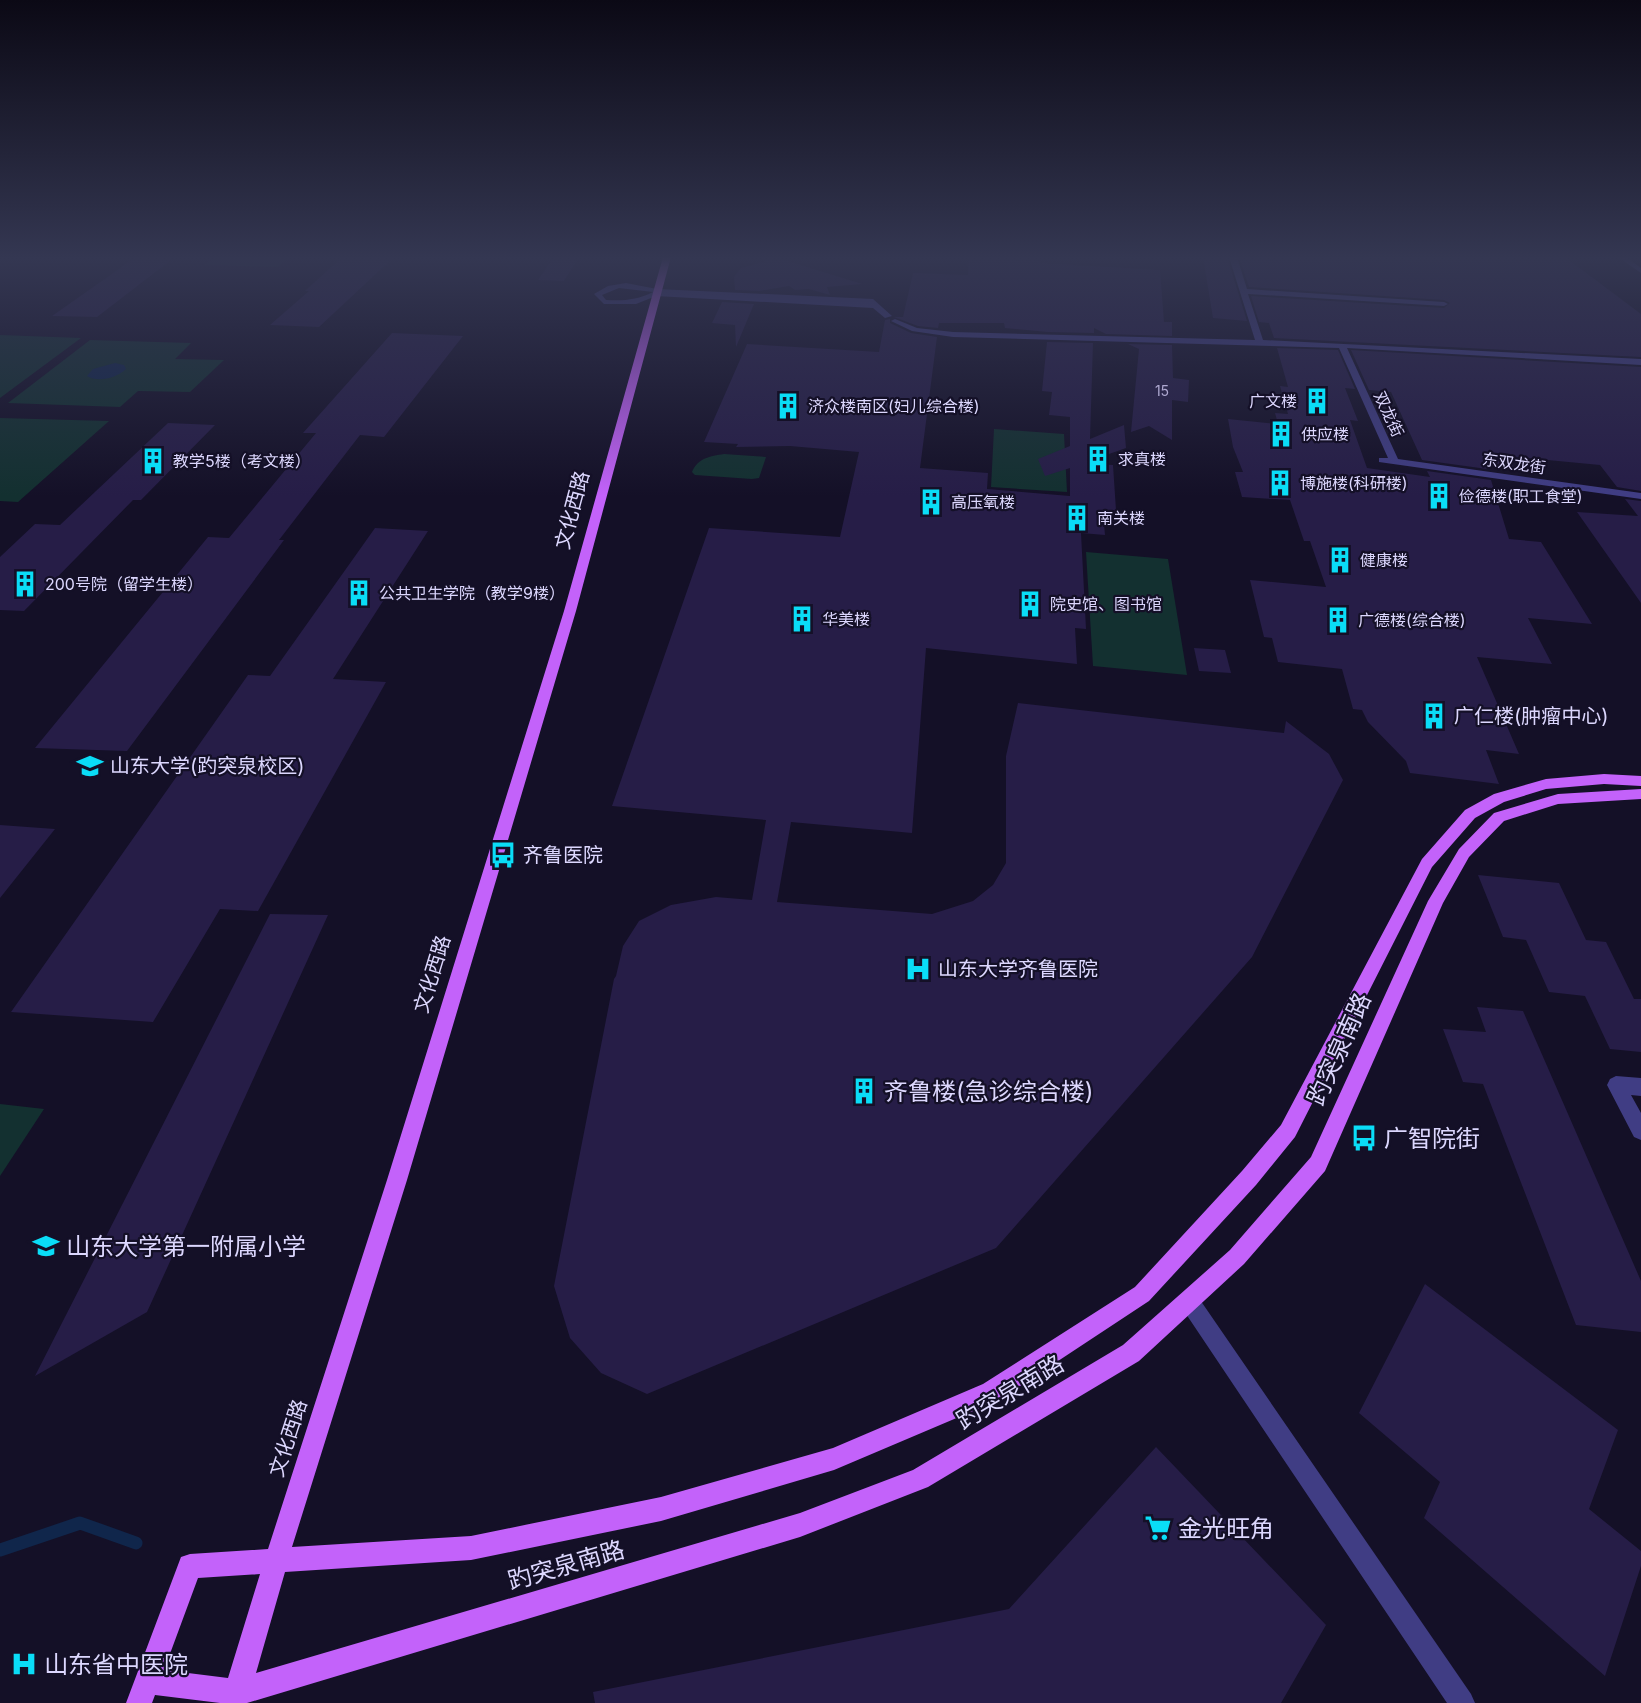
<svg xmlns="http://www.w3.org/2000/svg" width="1641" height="1703" font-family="Inter,'Noto Sans SC',sans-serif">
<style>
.green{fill:#133030}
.water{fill:#10264b}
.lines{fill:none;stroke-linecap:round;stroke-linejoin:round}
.stream{stroke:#10264b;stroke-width:13}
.building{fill:#261d47}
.minor{fill:#403d84;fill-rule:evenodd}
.major{fill:#c362fa;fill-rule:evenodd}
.labels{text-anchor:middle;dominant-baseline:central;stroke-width:4.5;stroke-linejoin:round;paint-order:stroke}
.far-number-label{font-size:14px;fill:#aea8d0}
.far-poi-label{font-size:16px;fill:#dcd7fe;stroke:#141027;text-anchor:start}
.far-street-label{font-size:16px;fill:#dcd7fe;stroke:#141027}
.street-label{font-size:20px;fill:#dcd7fe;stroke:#141027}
.poi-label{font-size:20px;fill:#dcd7fe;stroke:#141027;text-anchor:start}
.near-street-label{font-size:24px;fill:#dcd7fe;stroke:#141027}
.near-poi-label{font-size:24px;fill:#dcd7fe;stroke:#141027;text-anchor:start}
</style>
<rect width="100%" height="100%" fill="#141027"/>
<!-- green -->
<path class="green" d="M215,257H290L278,267L205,265Z
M0,335L81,338L0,398Z
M90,340L191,343L175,359L224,360L190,392L138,391L120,407L8,403Z
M0,418L109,421L18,502L0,501Z
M994,429L1064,434L1067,492L991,487Z
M724,454L766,457L759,478L752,479L695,475L692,472C698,458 710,456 724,454Z
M1086,552L1168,559L1187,675L1093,666Z
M0,1104L44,1109L0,1176Z"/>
<!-- water -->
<path class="water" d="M115,363L124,365L126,369C116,378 98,383 87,376L93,369Z"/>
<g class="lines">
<!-- stream -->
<path class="stream" d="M0,1550L80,1523L136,1543"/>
</g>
<!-- building -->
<path class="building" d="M136,257H175L97,317L52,316Z
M342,257H394L319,327L270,325L309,291H305Z
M554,257H579L564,281L538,280Z
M765,257H775L862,284L827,287L830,295L809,289L795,290L789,286L759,291L735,290L734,277L741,268L764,262Z
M969,257H1040V263L1160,270L1164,322H1172V336L1106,334L1094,328V333L1048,332L1005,328L1004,323H939L938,328L918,326L894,317H903L913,273L968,275Z
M1203,257H1227L1247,321L1213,318Z
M1239,257H1565L1641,314V357L1274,338L1269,323L1259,322L1251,296L1444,308L1450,303L1444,300L1249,287Z
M722,302L754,304L736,347L735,325L712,323Z
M890,319V323L911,333L937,337L920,468L988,473L987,489L1070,496V468L1045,476L1038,459L1070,446V417L1049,415L1052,392L1042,391L1047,342L1093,343L1090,439L1124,425L1126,448L1089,461V464L1113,465L1117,525L1104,524L1105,535L1081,533L1086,629L1075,628L1077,664L926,648L912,833L791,822L777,902L932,914L973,901L993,885L1006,863V756L1018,703L1284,733L1286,721L1329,754L1343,780L1252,957L996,1248L647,1394L601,1373L570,1338L554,1286L614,979L616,976L623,946L639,921L671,905L716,897L752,900L766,820L612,806L709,528L840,537L859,452L790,446L736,447L738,444L704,442L747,344L879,352L885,320Z
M392,333L463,336L384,437L360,435L279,540H284L127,751L35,748L208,537L229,538L316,433H303Z
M1128,344L1172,345L1173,378L1189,380L1188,402L1172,400V440L1149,426L1131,432L1139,349Z
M1277,348L1338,350L1355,389L1345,388L1358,421L1350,420L1367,468L1430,477L1427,471L1491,480L1509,539L1541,542L1592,624L1528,618L1552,664L1477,657L1519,754L1486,750L1499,784L1410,773L1406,761L1368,722L1362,710L1353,709L1342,669L1278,662L1272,638L1264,637L1250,580L1326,587L1310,541H1304L1290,500L1242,497L1235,472H1243L1233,447L1228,419L1278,424L1275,413L1288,414L1280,386L1288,387Z
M1351,350L1641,367V491L1617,487L1600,465L1507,456L1514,468L1486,466L1487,469L1422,460L1391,392L1369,390Z
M168,423L215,425L141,500H133L24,611L0,610V557L35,524L60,525Z
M1625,499L1641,501V603L1577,512L1638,516Z
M375,528L428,531L333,679L386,682L258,911L220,909L153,1022L11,1012L248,675L270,676Z
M1194,648L1225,650L1231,673L1199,671Z
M0,825L55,829L0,898Z
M1478,875L1559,883L1586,940L1606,942L1634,999H1641V1052L1610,1049L1585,996L1549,992L1526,940L1503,937Z
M270,914L328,915L147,1312L35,1376Z
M1477,1007L1523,1011L1641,1281V1332L1576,1325L1483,1084L1463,1082L1443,1029L1486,1032Z
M1425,1284L1618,1430L1589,1509L1641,1551V1566L1605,1676L1424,1518L1440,1482L1359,1413Z
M1156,1447L1326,1625L1281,1703H595L593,1692L1009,1609Z"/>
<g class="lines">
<!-- minor -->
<path class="minor" d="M1229,257H1237L1247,289L1444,302L1448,304L1444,306L1248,294L1263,340L1641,359V365L1347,348L1398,459L1641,493V499L1379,462V458H1388L1339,348L953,337L912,331L891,321L895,319L917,328L953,332L1255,340Z
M1618,257H1626L1641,268V273Z
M626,283L657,289L873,299L892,316L885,318L873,308L656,296L636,304H604L594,294L608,286ZM619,288L653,292C637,300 624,301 606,300L602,295Z
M1616,1076L1641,1078V1096L1631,1095L1641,1113V1140L1634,1137L1607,1085L1610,1079Z
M1189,1291L1196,1294L1471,1694L1475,1703H1447L1182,1308L1179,1301L1182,1294Z"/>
<!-- major -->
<path class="major" d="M663,257H671L576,611L407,1180L292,1547L471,1536L661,1497L833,1448L983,1384L1135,1287L1242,1171L1281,1125L1422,859L1465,810L1494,794L1546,779L1604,774L1641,776V786L1604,784L1546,789L1504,802L1475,818L1432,867L1295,1137L1256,1185L1149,1301L999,1400L834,1470L661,1521L471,1560L285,1572L256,1673L800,1513L913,1470L1123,1345L1230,1250L1311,1157L1428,901L1459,849L1494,813L1558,794L1641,789V799L1558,804L1504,821L1469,857L1443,903L1325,1171L1244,1264L1139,1361L928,1487L800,1537L247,1703H220L155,1695L152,1703H126L181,1557L190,1554L268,1549L387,1180L564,611ZM260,1574L228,1678L164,1670L198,1578Z"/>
</g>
<!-- sky -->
<linearGradient id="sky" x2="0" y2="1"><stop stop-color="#0b0915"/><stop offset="0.52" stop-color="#343752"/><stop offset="1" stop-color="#343752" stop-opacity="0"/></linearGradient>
<rect width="1641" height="496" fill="url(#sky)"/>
<!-- icons -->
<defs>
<g id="building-bare" transform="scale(2.07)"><path d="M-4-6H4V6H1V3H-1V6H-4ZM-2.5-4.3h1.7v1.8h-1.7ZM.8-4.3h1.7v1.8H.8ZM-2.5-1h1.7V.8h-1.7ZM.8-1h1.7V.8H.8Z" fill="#0addf7" stroke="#141027" stroke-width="2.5" paint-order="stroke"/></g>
<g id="university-bare" transform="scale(2.07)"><path d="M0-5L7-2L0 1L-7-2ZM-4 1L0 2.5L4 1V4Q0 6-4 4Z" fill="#0addf7" stroke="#141027" stroke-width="2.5" paint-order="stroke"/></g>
<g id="bus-bare" transform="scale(2.07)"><path d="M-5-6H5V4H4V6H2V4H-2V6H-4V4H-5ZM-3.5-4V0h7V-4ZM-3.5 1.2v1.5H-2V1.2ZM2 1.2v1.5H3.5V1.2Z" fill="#0addf7" stroke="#141027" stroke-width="2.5" paint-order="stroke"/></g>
<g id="hospital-bare" transform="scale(2.07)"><path d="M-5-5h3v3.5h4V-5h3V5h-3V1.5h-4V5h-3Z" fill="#0addf7" stroke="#141027" stroke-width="2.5" paint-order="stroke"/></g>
<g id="school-bare" transform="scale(2.07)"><path d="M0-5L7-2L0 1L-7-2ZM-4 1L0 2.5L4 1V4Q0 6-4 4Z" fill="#0addf7" stroke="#141027" stroke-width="2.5" paint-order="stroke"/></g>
<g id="supermarket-bare" transform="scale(2.07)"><path d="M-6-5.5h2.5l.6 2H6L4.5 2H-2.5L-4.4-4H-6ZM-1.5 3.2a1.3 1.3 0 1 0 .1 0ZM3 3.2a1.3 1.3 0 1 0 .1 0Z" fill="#0addf7" stroke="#141027" stroke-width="2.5" paint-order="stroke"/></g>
</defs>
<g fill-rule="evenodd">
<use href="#building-bare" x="1317" y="401"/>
<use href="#building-bare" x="788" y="406"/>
<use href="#building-bare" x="1281" y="434"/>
<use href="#building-bare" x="1098" y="459"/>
<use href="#building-bare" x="153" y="461"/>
<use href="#building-bare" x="1280" y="483"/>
<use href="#building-bare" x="1439" y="496"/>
<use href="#building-bare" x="931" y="502"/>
<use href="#building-bare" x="1077" y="518"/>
<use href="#building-bare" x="1340" y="560"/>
<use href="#building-bare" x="25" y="584"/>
<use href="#building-bare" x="359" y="593"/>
<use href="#building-bare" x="1030" y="604"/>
<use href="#building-bare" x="802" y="619"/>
<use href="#building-bare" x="1338" y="620"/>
<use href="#building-bare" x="1434" y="716"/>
<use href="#university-bare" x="90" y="766"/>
<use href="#bus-bare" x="503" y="855"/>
<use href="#hospital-bare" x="918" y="969"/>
<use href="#building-bare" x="864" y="1091"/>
<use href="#bus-bare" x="1364" y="1138"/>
<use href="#school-bare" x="46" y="1246"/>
<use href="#supermarket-bare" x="1158" y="1528"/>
<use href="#hospital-bare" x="24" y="1664"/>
</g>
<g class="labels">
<!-- far-number labels -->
<g class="far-number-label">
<text x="1162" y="390">15</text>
</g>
<!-- far-poi labels -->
<g class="far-poi-label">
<text x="1297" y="401" text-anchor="end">广文楼</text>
<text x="808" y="406">济众楼南区(妇儿综合楼)</text>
<text x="1301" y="434">供应楼</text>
<text x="1118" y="459">求真楼</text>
<text x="173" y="461">教学5楼（考文楼）</text>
<text x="1300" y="483">博施楼(科研楼)</text>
<text x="1459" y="496">俭德楼(职工食堂)</text>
<text x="951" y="502">高压氧楼</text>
<text x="1097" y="518">南关楼</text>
<text x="1360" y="560">健康楼</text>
<text x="45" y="584">200号院（留学生楼）</text>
<text x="379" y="593">公共卫生学院（教学9楼）</text>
<text x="1050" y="604">院史馆、图书馆</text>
<text x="822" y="619">华美楼</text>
<text x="1358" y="620">广德楼(综合楼)</text>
</g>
<!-- far-street labels -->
<g class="far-street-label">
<text transform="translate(1389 414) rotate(65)">双龙街</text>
<text transform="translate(1514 463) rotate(8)">东双龙街</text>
</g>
<!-- street labels -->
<g class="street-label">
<text transform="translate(572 510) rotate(-75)">文化西路</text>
<text transform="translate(432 974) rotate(-73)">文化西路</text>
<text transform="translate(288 1438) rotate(-72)">文化西路</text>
</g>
<!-- poi labels -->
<g class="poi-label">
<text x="1454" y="716">广仁楼(肿瘤中心)</text>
<text x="110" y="766">山东大学(趵突泉校区)</text>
<text x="523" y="855">齐鲁医院</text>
<text x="938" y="969">山东大学齐鲁医院</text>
</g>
<!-- near-street labels -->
<g class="near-street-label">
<text transform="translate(1339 1049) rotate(-66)">趵突泉南路</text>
<text transform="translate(1010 1392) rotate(-31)">趵突泉南路</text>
<text transform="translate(566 1565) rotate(-16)">趵突泉南路</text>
</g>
<!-- near-poi labels -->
<g class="near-poi-label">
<text x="884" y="1091">齐鲁楼(急诊综合楼)</text>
<text x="1384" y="1138">广智院街</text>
<text x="66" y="1246">山东大学第一附属小学</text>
<text x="1178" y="1528">金光旺角</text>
<text x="44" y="1664">山东省中医院</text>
</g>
</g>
</svg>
